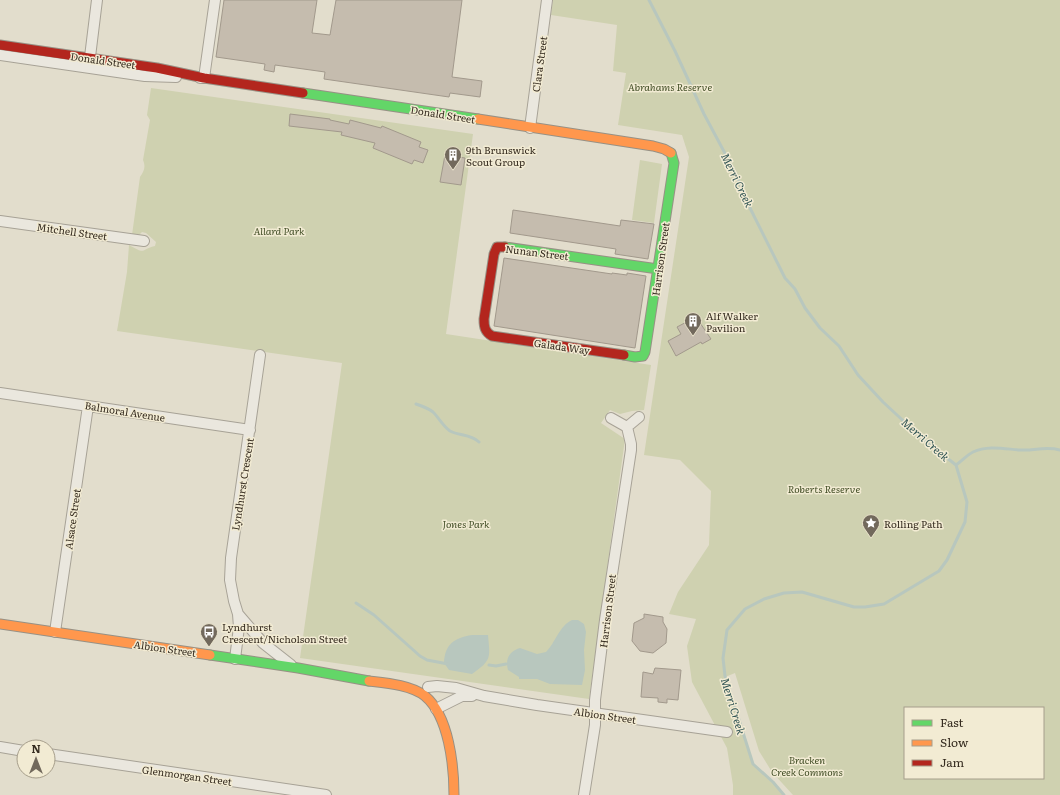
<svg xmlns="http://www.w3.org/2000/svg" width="1060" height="795" font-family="Literata,serif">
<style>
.green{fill:#cfd1b0;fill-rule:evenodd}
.water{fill:#b8c7be}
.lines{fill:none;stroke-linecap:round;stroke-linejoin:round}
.stream{stroke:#b8c7be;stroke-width:3}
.building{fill:#c5bcae;stroke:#a2998c}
.street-casing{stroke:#a7a296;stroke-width:12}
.fast-casing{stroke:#979185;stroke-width:11}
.slow-casing{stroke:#979185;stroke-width:11}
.jam-casing{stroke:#979185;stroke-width:11}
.street{stroke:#eae7de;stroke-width:10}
.fast{stroke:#63d668;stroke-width:9}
.slow{stroke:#ff974d;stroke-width:9}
.jam{stroke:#b3261e;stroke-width:9}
.labels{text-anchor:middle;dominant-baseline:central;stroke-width:3;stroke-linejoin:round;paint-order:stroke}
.street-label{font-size:10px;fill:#352b1f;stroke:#f2ebd3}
.park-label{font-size:10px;font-style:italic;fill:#434f27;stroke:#f2ebd3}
.poi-label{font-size:10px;fill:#352b1f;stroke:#f2ebd3;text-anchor:start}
.water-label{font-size:11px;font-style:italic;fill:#2f5353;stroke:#f2ebd3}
</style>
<rect width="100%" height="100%" fill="#e2ddcc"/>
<!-- green -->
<path class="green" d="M553,0H1060V795H793L772,772L759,751L735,673L725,677L753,764L773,782L784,795H733V785L727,748L692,682L687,646L696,619L669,614L678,592L709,545L711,491L680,460L644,455L689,157L682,135L618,125L626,73L613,71L617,25L551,15ZM905,708H1043V778H905Z
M151,88L473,134L446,334L651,365L644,410L632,411L620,414L610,410L601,423L625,439L589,699L300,658L342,363L117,331L127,272L129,245C147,255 139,250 155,246L156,242L146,233L142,232L139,235H132L140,177C144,171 146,167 143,160L150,120L147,115Z
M640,160L662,164L654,223L632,220Z"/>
<!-- water -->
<path class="water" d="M572,620H578L584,624L586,632L584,650L585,670L582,685L550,684L537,679H519V677L508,670C505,660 509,651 520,648L537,654L546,652C556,642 559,626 572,620Z
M472,635H488C490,658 492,660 472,674L449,670L444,663C445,644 454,638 472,635Z"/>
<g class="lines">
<!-- stream -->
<path class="stream" d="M649,0L675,51L704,114L736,174L750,208L785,278L795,289L805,308L820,328L839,346L858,375L883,402L924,440L956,465L967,502L965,522L947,560L939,571L884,604L865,607H854L802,592L784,593L764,599L745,609L727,630L723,658L725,676L753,764L773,782L784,795
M416,404C422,406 428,408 433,412C439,418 443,426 450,431C459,436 471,434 479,442
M956,465C962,461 967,455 973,452C988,445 1005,449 1020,450C1035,451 1045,446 1060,450
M356,603L374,615L420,656L427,660L448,664
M489,665L496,666L506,664"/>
</g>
<!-- building -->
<path class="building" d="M224,0H317L312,33L330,35L336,0H462L452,77L482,81L480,97L450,93L449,97L324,79L325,72L275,65L274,72L264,70L265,64L216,57Z
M290,114L330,119V120L349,124L350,120L381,128L382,126L421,142L419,147L428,150L423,163L414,160L412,164L373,148L375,143L341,135L342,132L289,126Z
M445,155L465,158L461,185L440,182Z
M513,210L620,226L621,220L654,224L648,259L615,254L616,249L510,233Z
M504,258L612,274V273L627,275V273L646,276L635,348L494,326Z
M696,317L711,339L702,344L701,342L676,356L668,341L681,334L677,327Z
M644,614L663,617V622L667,629L666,643L653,653L640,651L632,641L634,623L644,618Z
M655,668L681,670L678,700L667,699V703L658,702V698L641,697L643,672L653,674Z"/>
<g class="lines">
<!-- street casing -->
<g class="street-casing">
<path id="street" d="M0,55L145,76L176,77
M89,65L97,0
M200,78H204L215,0
M530,128L547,0
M0,221L144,241
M0,393L250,430
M611,418L627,427
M238,614L263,643L291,665
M55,632L88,406
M235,659L239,627L238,614L234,601L230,580L231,558L260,355
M428,687L437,686L456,688L484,696L537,705L727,732
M436,709L462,696H472
M0,747L24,751
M48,754L326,795
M584,795L595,725V700L605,620L631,450V444L627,427L639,417"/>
</g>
<!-- fast casing -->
<g class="fast-casing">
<path id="fast" d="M303,93L478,119
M505,247L658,269
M624,355L635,357L643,356L645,352L674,163L671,153
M210,655L298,668L369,681"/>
</g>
<!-- slow casing -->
<g class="slow-casing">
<path id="slow" d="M478,119L653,146L664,149L671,153
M0,624L210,655
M369,681C386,683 411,685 425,696C449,716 454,766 454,795"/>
</g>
<!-- jam casing -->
<g class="jam-casing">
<path id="jam" d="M0,45L157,68L204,78L303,93
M505,247H497L494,254L484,319C484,327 485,332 492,336L624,355"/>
</g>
<!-- street -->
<use href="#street" class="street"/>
<!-- fast -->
<use href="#fast" class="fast"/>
<!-- slow -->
<use href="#slow" class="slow"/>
<!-- jam -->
<use href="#jam" class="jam"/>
</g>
<!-- icons -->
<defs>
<g id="building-pin" transform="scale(0.9)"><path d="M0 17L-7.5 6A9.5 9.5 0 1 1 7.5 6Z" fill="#72695c" stroke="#f2ebd3"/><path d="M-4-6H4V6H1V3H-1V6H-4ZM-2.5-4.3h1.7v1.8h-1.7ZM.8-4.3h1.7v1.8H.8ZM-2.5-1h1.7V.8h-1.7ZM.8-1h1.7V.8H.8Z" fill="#fff"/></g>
<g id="sight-pin" transform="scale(0.9)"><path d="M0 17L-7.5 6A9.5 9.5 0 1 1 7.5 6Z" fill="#72695c" stroke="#f2ebd3"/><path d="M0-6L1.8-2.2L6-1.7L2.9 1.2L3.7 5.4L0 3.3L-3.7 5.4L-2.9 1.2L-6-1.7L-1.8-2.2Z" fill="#fff"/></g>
<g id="bus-pin" transform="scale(0.9)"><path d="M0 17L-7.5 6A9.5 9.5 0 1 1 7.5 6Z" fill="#72695c" stroke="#f2ebd3"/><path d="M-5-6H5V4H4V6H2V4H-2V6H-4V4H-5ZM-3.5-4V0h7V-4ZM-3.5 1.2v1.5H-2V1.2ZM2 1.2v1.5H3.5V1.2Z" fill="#fff"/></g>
</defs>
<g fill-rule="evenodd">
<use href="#building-pin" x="453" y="155"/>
<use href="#building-pin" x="693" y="321"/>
<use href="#sight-pin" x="871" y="523"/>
<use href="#bus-pin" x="209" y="632"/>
</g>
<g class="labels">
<!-- street labels -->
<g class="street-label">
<text transform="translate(103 60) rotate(8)">Donald Street</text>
<text transform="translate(539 64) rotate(-82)">Clara Street</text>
<text transform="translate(443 114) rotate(9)">Donald Street</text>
<text transform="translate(72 231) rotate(8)">Mitchell Street</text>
<text transform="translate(537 252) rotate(7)">Nunan Street</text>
<text transform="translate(660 259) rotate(-82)">Harrison Street</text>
<text transform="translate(562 346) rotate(8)">Galada Way</text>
<text transform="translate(125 411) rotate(9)">Balmoral Avenue</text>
<text transform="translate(242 484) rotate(-81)">Lyndhurst Crescent</text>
<text transform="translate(72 519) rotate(-82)">Alsace Street</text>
<text transform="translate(607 611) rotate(-83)">Harrison Street</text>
<text transform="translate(165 648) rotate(8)">Albion Street</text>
<text transform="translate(605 715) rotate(8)">Albion Street</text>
<text transform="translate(187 775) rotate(8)">Glenmorgan Street</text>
</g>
<!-- park labels -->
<g class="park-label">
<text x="670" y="86">Abrahams Reserve</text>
<text x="279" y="230">Allard Park</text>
<text x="824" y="488">Roberts Reserve</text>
<text x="466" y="523">Jones Park</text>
<text x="807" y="759">Bracken<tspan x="807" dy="12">Creek Commons</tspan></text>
</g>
<!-- poi labels -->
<g class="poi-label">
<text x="466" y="149">9th Brunswick<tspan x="466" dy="12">Scout Group</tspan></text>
<text x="706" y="315">Alf Walker<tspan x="706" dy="12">Pavilion</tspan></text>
<text x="884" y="523">Rolling Path</text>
<text x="222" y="626">Lyndhurst<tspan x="222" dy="12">Crescent/Nicholson Street</tspan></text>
</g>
<!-- water labels -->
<g class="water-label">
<text transform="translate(738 180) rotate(64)">Merri Creek</text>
<text transform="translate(926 439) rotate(41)">Merri Creek</text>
<text transform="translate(734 706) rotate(73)">Merri Creek</text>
</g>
</g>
<!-- legend -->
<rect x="904" y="707" width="140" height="72" fill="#f2ebd3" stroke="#a69e8b"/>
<rect x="912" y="720" width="20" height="6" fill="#63d668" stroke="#a69e8b"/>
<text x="940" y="727" font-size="12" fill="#352b1f">Fast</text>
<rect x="912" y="740" width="20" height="6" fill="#ff974d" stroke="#a69e8b"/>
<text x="940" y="747" font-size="12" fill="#352b1f">Slow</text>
<rect x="912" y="760" width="20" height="6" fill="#b3261e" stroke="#a69e8b"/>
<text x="940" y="767" font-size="12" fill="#352b1f">Jam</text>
<!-- north arrow -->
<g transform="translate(36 759)"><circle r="19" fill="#f2ebd3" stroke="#a69e8b"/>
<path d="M0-3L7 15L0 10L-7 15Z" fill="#72695c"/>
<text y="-6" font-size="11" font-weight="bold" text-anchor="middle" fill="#352b1f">N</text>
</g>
</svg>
